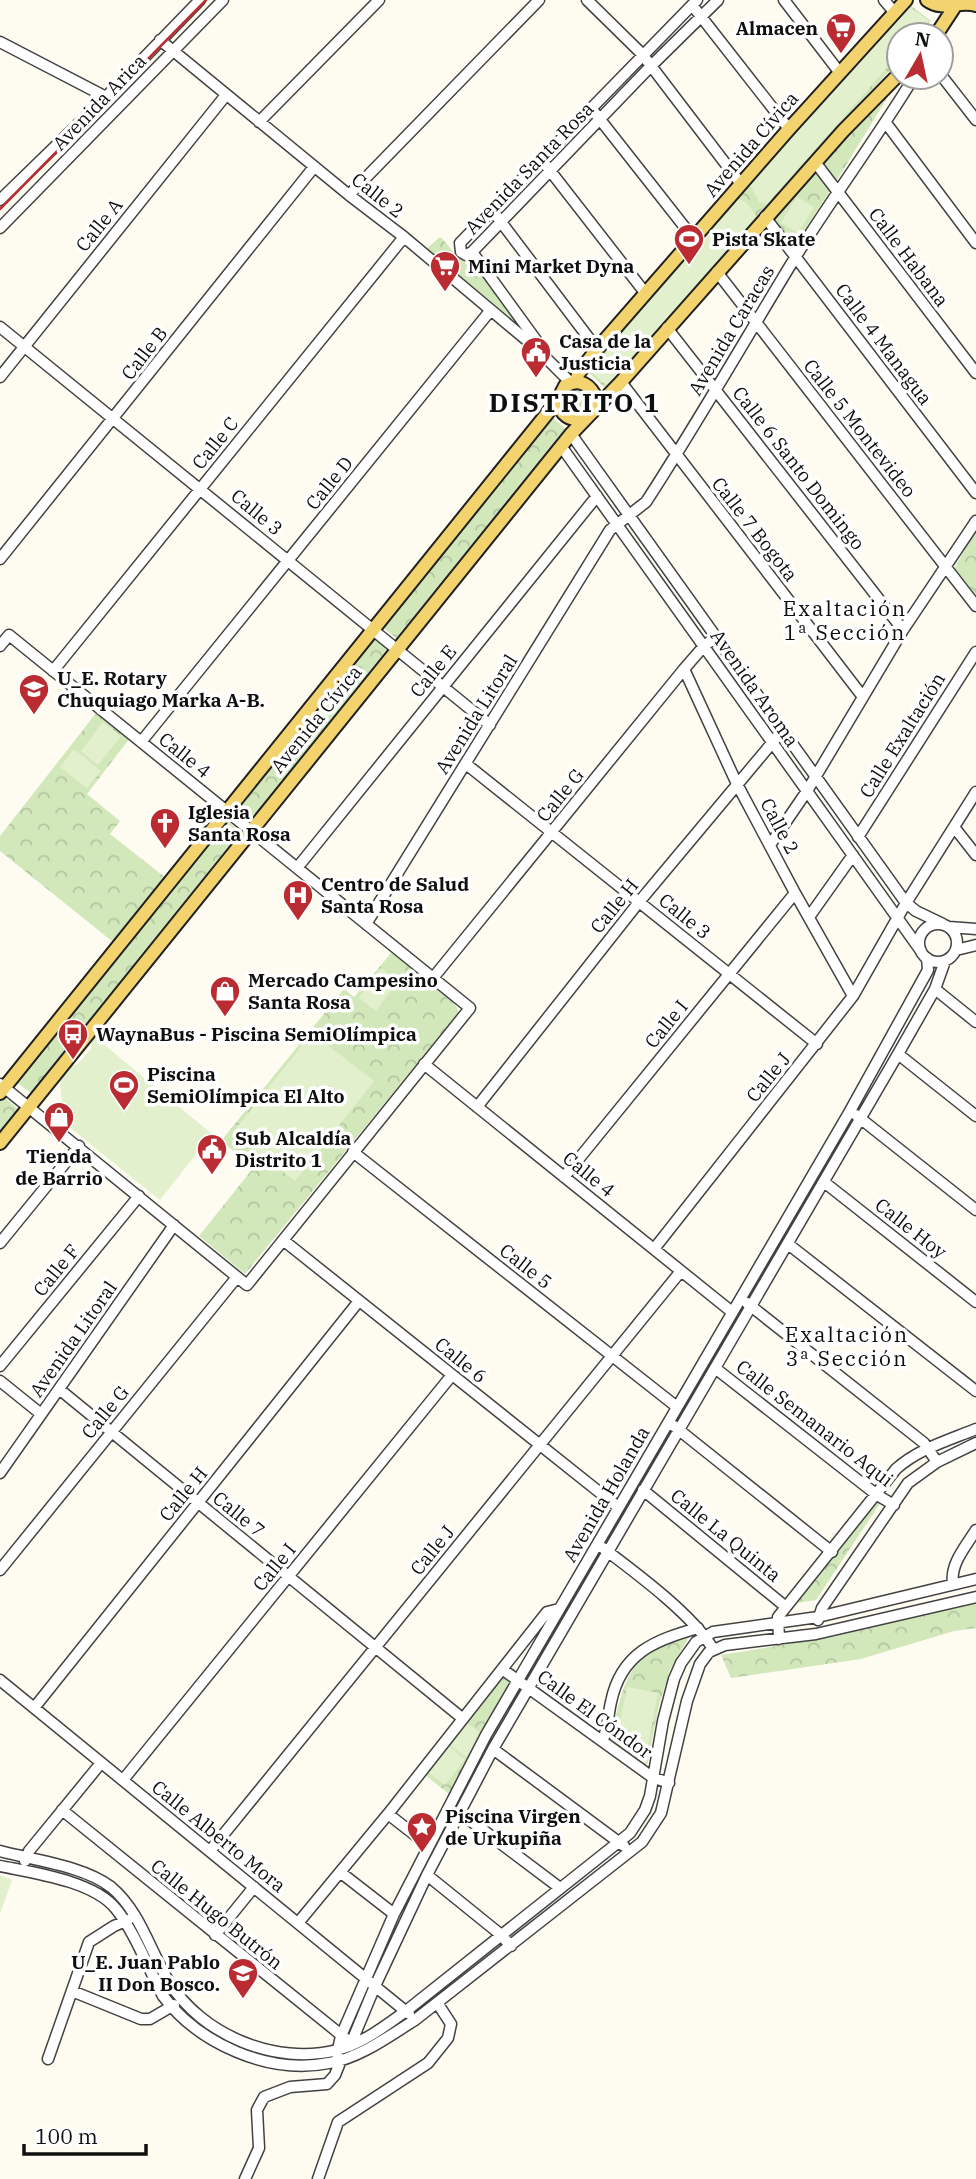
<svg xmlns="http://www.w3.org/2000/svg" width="976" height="2179" font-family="'IBM Plex Serif',serif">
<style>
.park{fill:url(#park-crowns)}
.pitch{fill:#e3f0cd}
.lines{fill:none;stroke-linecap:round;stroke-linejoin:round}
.minor-casing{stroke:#424242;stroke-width:13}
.major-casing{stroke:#202020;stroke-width:16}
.minor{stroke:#fff;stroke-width:10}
.major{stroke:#f3d36d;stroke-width:12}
.rail{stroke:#ba2c31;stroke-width:2.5}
.labels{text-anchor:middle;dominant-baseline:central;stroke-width:7;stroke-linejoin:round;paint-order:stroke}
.poi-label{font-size:19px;font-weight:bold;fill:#0f0f0f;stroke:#fff;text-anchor:start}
.street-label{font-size:19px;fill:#0f0f0f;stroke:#fff}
.neighbourhood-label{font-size:21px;letter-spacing:2px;fill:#0f0f0f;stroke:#fff}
.district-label{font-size:26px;font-weight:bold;letter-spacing:2px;fill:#0f0f0f;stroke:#fff}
</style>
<defs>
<pattern id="park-crowns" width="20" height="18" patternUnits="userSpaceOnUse" patternTransform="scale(1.75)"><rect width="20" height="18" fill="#d2e8bb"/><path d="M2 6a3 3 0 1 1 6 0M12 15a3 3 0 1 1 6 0" fill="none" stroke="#b3c6a0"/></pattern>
</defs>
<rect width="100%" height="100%" fill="#fefcf1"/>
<!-- park -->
<path class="park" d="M910,5L930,20L929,27L922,35H899V60L610,387H604L589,373V367L741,191Z
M900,77L837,180L835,179L823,162Z
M815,172L830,191L794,246L774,222V218Z
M440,237C450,245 453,256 466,262L471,259L533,341L425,250Z
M565 402a12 12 0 1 1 24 0a12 12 0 1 1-24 0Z
M551,416L567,430L396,638L381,626Z
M976,529V601L953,571Z
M373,636L388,648L253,817L238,805Z
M97,712L130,738L87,794L120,821L110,834L166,878L113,942L0,851V836Z
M226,820L241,832L31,1093L15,1081Z
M392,952L455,1004L459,1012L245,1274L199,1236L254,1167L221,1141L344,989L354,997Z
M4,1097L19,1110L0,1133V1102Z
M875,1499L881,1502L816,1600L790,1604Z
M976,1602V1628L954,1631L861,1659L731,1678L721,1655L837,1636L963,1603Z
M689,1637L670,1670L659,1705L647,1766L610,1743C622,1690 626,1647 689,1637Z
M503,1674L513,1681L450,1795L424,1774Z"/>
<!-- pitch -->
<path class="pitch" d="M909,7L928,20L927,23L916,35H899V54L767,204L759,202L750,185Z
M797,197L814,207L798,233L781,223Z
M739,199L746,202L757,217L607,386L590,370Z
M103,722L121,736L98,765L81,751Z
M74,749L101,771L87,788L60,767Z
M381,968L398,981L376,1011L359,998Z
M312,1033L374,1081L295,1181L233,1132Z
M95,1037L212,1134L160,1200L64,1123L60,1081L72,1065L78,1064L91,1049V1041Z
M627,1687L658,1693L648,1745L617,1739Z
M467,1723L482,1734L466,1757L451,1746Z
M449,1747L465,1759L445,1785L429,1773Z
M0,1875L12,1880L0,1914Z"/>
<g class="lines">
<!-- minor casing -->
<g class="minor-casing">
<path id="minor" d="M587,0L642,54L741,184
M697,0L460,243L461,252L466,255L472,252L650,67L718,0
M784,0L840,73
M884,0L895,13
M692,5L789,129
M160,40L349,195L404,237L536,348L571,383
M0,42L106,97
M941,75L976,120
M591,108L694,239
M259,122L379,0
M886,123L976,243
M541,159L646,294
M815,162L976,373
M349,195L539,0
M0,200L106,97L200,0
M492,210L597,349
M765,217L976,493
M0,228L223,0
M472,252L536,340V348
M717,272L976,606
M0,327L490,725
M667,328L903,630
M0,377L226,95
M621,382L863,697
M571,434L906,903L916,911L943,924
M561,446L921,951
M0,559L314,167
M0,646L9,635L470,1008L247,1285L0,1084
M684,669L737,784L795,893L853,996
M53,671L404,237
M141,742L490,311
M466,764L817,1044
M954,827L976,855
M858,837L976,652
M770,845L807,791L903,630L976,521
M297,868L597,496
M809,917L853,855
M366,924L610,530L646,502C698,422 746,338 796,256C834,195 877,138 914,77
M919 943a19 19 0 1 1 38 0a19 19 0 1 1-38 0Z
M949,927L976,929
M956,950L976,945
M433,978L684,669L704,646L716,637
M935,989L976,1022
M898,1054L976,1116
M424,1064L732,1312
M477,1107L639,902L782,731
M856,1115L976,1210
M353,1152L677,1407
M564,1177L795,893
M824,1182L976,1302
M283,1240L618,1507
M0,1243L79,1146
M788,1244L976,1391
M654,1249L853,996L906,903L976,792
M747,1303L924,1443L937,1462
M0,1366L139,1196
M715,1368L877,1495L894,1505
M0,1381L41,1414
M59,1389L462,1718
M674,1426L832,1552
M0,1473L174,1225
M643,1490L786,1607
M603,1548C636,1573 693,1615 713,1649
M0,1570L237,1277
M953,1583C950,1564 966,1546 976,1530
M818,1620L822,1608L908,1483L937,1462L976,1443
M779,1639L778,1617L896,1469C918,1449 949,1440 976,1429
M502,1669L652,1777L669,1783
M0,1680L409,2014
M34,1708L359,1301
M603,1740C608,1728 608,1715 611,1702C621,1653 655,1640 698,1628
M493,1749L624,1846
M123,1780L452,1375
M62,1810L345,2038
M459,1812L560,1888
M388,1814L429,1846
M0,1851C34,1860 84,1866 111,1887C140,1911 150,1951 169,1982C202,2035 276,2066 337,2050C362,2044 385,2026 406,2011L630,1833L645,1810L650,1796L663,1721L674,1679L681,1663L696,1642L713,1632L818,1617L976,1579
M210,1851L681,1271
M25,1861L29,1851L101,1763
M0,1866C34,1873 94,1881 116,1909C133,1929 150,1972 163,1996C199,2044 269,2075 329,2063C360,2058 389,2036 415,2020L642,1842L661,1813L687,1701L700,1664L709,1652L725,1645L816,1634L976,1597
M340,1872L394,1914
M427,1875L500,1934L511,1946
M298,1923L388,1814L547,1612L559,1609
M215,1935L254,1887
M72,1991L141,2019H150L174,2005
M350,2046L375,1986L427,1875L493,1749L898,1054L935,989L945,961
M337,2054L341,2036L394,1914L486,1735L850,1111L928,970L927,958
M48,2059L89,1942L114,1926L128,1920
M245,2179L259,2148L257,2110L264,2097L290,2087L327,2084L335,2075L341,2060
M318,2179L338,2122L428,2063L448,2038L451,2024L438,2004"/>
</g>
<!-- major casing -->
<g class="major-casing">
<path id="major" d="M927,0C943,12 959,0 976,5
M936,35L959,0
M576,382L578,374L597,349L789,129L906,0
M585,418C570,422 560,415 558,400L565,386C577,379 587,382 594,394L593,411
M0,1093L558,400
M0,1143L571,434L621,382L843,131L899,74"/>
</g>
<!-- minor -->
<use href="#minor" class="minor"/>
<!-- major -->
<use href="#major" class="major"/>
<!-- rail -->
<path class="rail" d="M0,209L206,0"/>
</g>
<!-- icons -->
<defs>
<g id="supermarket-pin" transform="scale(1.575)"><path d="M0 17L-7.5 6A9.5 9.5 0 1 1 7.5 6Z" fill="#ba2c31" stroke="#fff"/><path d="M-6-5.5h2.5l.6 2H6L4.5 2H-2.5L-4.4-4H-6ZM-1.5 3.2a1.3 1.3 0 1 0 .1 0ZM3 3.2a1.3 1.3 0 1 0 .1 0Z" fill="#fff"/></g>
<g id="stadium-pin" transform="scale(1.575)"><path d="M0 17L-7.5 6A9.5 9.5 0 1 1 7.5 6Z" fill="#ba2c31" stroke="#fff"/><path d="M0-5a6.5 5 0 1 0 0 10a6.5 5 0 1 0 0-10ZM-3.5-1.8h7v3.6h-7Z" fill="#fff"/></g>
<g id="civic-pin" transform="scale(1.575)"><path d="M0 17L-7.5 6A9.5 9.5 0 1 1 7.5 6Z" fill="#ba2c31" stroke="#fff"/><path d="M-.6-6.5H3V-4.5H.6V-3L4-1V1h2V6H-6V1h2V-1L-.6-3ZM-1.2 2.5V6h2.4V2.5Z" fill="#fff"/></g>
<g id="school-pin" transform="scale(1.575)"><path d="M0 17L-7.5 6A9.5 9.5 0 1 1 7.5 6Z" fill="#ba2c31" stroke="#fff"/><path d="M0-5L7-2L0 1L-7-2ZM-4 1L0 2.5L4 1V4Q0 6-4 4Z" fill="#fff"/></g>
<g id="church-pin" transform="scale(1.575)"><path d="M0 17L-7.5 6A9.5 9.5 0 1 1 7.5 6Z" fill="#ba2c31" stroke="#fff"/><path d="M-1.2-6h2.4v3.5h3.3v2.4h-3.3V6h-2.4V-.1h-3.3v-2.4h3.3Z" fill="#fff"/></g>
<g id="hospital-pin" transform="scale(1.575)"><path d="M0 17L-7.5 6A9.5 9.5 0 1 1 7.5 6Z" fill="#ba2c31" stroke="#fff"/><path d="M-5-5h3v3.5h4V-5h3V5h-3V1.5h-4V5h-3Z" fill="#fff"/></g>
<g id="shop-pin" transform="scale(1.575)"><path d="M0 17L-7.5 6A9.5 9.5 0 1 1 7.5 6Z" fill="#ba2c31" stroke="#fff"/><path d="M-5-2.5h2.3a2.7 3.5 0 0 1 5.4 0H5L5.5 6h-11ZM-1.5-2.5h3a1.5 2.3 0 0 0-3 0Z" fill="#fff"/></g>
<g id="bus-pin" transform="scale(1.575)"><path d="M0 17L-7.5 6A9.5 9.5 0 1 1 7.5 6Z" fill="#ba2c31" stroke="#fff"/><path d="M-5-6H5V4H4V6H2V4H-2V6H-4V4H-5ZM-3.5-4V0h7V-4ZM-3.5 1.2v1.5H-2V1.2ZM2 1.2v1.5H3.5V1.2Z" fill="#fff"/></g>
<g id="sight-pin" transform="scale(1.575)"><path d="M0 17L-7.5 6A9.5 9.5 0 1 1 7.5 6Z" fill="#ba2c31" stroke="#fff"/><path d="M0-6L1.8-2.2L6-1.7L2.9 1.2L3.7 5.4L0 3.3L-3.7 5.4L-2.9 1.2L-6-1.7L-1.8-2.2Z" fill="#fff"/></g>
</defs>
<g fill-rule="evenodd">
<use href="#supermarket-pin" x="841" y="28"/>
<use href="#stadium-pin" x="689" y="239"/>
<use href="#supermarket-pin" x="445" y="266"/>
<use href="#civic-pin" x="536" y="352"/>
<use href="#school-pin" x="34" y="689"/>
<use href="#church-pin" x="165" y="823"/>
<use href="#hospital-pin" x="298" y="895"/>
<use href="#shop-pin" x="225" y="991"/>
<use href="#bus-pin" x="73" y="1034"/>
<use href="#stadium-pin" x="124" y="1085"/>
<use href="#shop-pin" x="59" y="1117"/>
<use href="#civic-pin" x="212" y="1149"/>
<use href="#sight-pin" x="422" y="1827"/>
<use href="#school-pin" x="243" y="1973"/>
</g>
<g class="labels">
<!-- poi labels -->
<g class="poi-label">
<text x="818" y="28" text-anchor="end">Almacen</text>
<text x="712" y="239">Pista Skate</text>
<text x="468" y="266">Mini Market Dyna</text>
<text x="559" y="341">Casa de la<tspan x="559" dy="22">Justicia</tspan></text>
<text x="57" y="678">U_E. Rotary<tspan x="57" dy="22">Chuquiago Marka A-B.</tspan></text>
<text x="188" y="812">Iglesia<tspan x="188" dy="22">Santa Rosa</tspan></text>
<text x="321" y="884">Centro de Salud<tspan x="321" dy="22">Santa Rosa</tspan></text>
<text x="248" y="980">Mercado Campesino<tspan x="248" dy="22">Santa Rosa</tspan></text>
<text x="96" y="1034">WaynaBus - Piscina SemiOlímpica</text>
<text x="147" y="1074">Piscina<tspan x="147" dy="22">SemiOlímpica El Alto</tspan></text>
<text x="235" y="1138">Sub Alcaldía<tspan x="235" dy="22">Distrito 1</tspan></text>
<text x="59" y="1156" text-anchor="middle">Tienda<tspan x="59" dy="22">de Barrio</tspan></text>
<text x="445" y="1816">Piscina Virgen<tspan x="445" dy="22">de Urkupiña</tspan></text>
<text x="220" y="1962" text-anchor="end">U_E. Juan Pablo<tspan x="220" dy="22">II Don Bosco.</tspan></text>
</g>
<!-- street labels -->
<g class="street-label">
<text transform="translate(99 102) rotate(-46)">Avenida Arica</text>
<text transform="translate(751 144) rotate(-49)">Avenida Cívica</text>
<text transform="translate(529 168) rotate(-46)">Avenida Santa Rosa</text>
<text transform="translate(378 195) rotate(38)">Calle 2</text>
<text transform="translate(99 225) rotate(-51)">Calle A</text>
<text transform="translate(909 257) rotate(53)">Calle Habana</text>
<text transform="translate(731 330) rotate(-59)">Avenida Caracas</text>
<text transform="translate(884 344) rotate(53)">Calle 4 Managua</text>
<text transform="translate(144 353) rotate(-52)">Calle B</text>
<text transform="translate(860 428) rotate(52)">Calle 5 Montevideo</text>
<text transform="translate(215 443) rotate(-51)">Calle C</text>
<text transform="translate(799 468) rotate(52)">Calle 6 Santo Domingo</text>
<text transform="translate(329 483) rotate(-51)">Calle D</text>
<text transform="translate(257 512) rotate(40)">Calle 3</text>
<text transform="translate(755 529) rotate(52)">Calle 7 Bogota</text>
<text transform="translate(433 671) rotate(-51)">Calle E</text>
<text transform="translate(755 688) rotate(55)">Avenida Aroma</text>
<text transform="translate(476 714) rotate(-58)">Avenida Litoral</text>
<text transform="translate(316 719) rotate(-51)">Avenida Cívica</text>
<text transform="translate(902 735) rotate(-58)">Calle Exaltación</text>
<text transform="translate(185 755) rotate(39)">Calle 4</text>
<text transform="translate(560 795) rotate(-51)">Calle G</text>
<text transform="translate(780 826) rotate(62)">Calle 2</text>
<text transform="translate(614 906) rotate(-51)">Calle H</text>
<text transform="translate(685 916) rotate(39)">Calle 3</text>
<text transform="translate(666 1024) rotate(-51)">Calle I</text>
<text transform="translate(768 1077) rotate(-51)">Calle J</text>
<text transform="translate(589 1174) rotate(39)">Calle 4</text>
<text transform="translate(911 1228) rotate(38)">Calle Hoy</text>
<text transform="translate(526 1266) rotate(38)">Calle 5</text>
<text transform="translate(56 1270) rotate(-51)">Calle F</text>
<text transform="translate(73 1339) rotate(-55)">Avenida Litoral</text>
<text transform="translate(461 1360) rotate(39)">Calle 6</text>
<text transform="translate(105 1412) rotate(-51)">Calle G</text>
<text transform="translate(815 1423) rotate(38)">Calle Semanario Aqui</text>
<text transform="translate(183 1494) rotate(-51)">Calle H</text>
<text transform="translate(606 1494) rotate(-60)">Avenida Holanda</text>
<text transform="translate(239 1514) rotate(39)">Calle 7</text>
<text transform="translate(726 1535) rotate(39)">Calle La Quinta</text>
<text transform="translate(432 1550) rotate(-51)">Calle J</text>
<text transform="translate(274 1567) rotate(-51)">Calle I</text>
<text transform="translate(595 1714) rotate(36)">Calle El Cóndor</text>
<text transform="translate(219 1836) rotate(39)">Calle Alberto Mora</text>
<text transform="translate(217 1914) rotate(39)">Calle Hugo Butrón</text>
</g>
<!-- neighbourhood labels -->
<g class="neighbourhood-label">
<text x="845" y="608">Exaltación<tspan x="845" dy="24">1ª Sección</tspan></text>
<text x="847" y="1334">Exaltación<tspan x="847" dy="24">3ª Sección</tspan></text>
</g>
<!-- district labels -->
<g class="district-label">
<text x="575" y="402">DISTRITO 1</text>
</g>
</g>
<!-- north arrow -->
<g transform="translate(920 56) rotate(9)"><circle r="33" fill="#ffffff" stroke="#9f9f9f" stroke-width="2"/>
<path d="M0-5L12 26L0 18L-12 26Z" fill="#ba2c31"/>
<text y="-10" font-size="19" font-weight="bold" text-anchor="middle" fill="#0f0f0f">N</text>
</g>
<!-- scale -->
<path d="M24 2144v10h122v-10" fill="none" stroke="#0f0f0f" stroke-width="3.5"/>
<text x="35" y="2144" font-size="21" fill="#0f0f0f" stroke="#ffffff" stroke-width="5" paint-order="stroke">100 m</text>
</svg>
